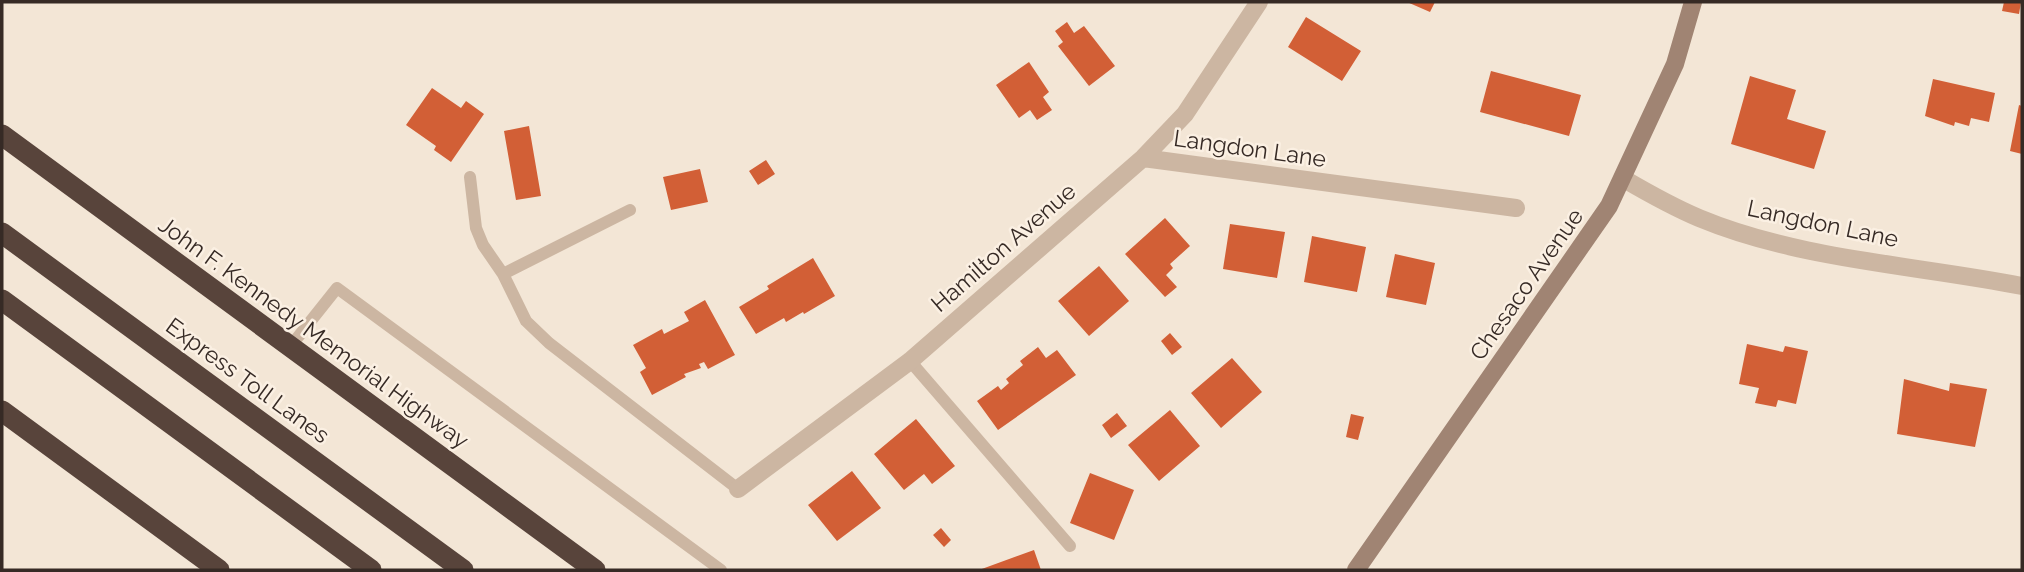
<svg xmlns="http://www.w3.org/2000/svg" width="2024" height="572" font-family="Raleway,sans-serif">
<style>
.building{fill:#d25f36}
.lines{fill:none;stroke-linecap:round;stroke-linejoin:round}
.lane{stroke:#ccb6a2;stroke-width:12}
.street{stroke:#ccb6a2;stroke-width:18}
.secondary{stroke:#a08473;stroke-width:18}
.highway{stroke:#58443b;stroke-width:21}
.labels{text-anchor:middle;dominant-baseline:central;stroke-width:5;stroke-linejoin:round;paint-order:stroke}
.street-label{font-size:23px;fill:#362a25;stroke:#fbf0e3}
</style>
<rect width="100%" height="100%" fill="#f3e6d6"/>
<!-- building -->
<path class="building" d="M1407,2H1435L1430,12Z
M2004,2H2021L2019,14L2002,11Z
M1306,17L1361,51L1342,81L1288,47Z
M1067,22L1074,33L1084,26L1115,66L1089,86L1058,46L1063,42L1055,31Z
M1029,62L1049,92L1043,97L1052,110L1037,120L1030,110L1019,118L996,85Z
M1491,71L1581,95L1569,136L1480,112Z
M1750,76L1796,90L1787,119L1826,131L1814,169L1731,144Z
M1933,79L1995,93L1989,122L1971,118L1969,126L1955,122L1954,126L1925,116Z
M432,88L461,108L466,101L484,114L451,162L434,150L436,146L406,125Z
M2019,105L2022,106V154L2010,151Z
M529,126L541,196L516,200L504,131Z
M766,160L775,174L758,185L749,171Z
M700,169L708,202L671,210L663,177Z
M1165,218L1190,246L1170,264L1173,268L1166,275L1177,287L1165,297L1125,254Z
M1230,224L1285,232L1277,278L1223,269Z
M1312,236L1366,247L1357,292L1304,282Z
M1395,254L1435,263L1426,305L1386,297Z
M813,258L835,296L804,314L803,312L786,322L784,318L756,334L739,307L769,289L767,286Z
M1099,266L1129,301L1089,336L1058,301Z
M705,300L735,355L708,369L704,362L699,364L701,368L684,374L686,377L652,395L640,372L646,368L633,345L662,329L664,334L689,321L684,312Z
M1170,333L1182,347L1172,355L1161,341Z
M1747,344L1783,352L1785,346L1808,351L1796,404L1778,400L1776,407L1755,403L1759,388L1739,384Z
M1038,347L1046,358L1057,350L1076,375L998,430L977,401L998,386L1001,390L1009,383L1006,379L1023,365L1020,361Z
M1232,358L1262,392L1221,428L1191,393Z
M1904,379L1949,391L1950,383L1987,389L1975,447L1897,434Z
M1170,410L1200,446L1159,481L1128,445Z
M1117,413L1127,426L1111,438L1102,425Z
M1351,414L1364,417L1358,440L1346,437Z
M916,419L955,466L932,484L924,474L904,490L874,454Z
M852,471L881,508L837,541L808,505Z
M1090,473L1134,490L1114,540L1070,523Z
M941,528L951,540L944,547L933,535Z
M1034,550L1041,570H979Z"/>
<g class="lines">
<!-- lane -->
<path class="lane" d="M470,177L476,228L483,245L503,274L526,321L549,343L738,489
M503,274L630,210
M290,347L337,288L721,570
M910,361L1070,546"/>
<!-- street -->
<path class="street" d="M1143,158L1516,208
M1624,179C1648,193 1673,207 1699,218C1800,260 1916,265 2022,286
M738,489L910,361L1143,158L1185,114L1259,2"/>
<!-- secondary -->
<path class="secondary" d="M1356,570L1609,206L1675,64L1693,2"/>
<!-- highway -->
<path class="highway" d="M2,135L595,570
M2,233L463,570
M2,300L371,570
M2,411L219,570"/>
</g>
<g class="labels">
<!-- street labels -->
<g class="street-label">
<text transform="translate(1250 148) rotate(8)">Langdon Lane</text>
<text transform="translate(1823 223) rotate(12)">Langdon Lane</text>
<text transform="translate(1003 247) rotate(-41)">Hamilton Avenue</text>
<text transform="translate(1526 284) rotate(-55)">Chesaco Avenue</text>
<text transform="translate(314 332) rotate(36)">John F. Kennedy Memorial Highway</text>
<text transform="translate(248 380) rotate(36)">Express Toll Lanes</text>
</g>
</g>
<!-- border -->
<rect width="2024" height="572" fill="none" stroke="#362a25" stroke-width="7"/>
</svg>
